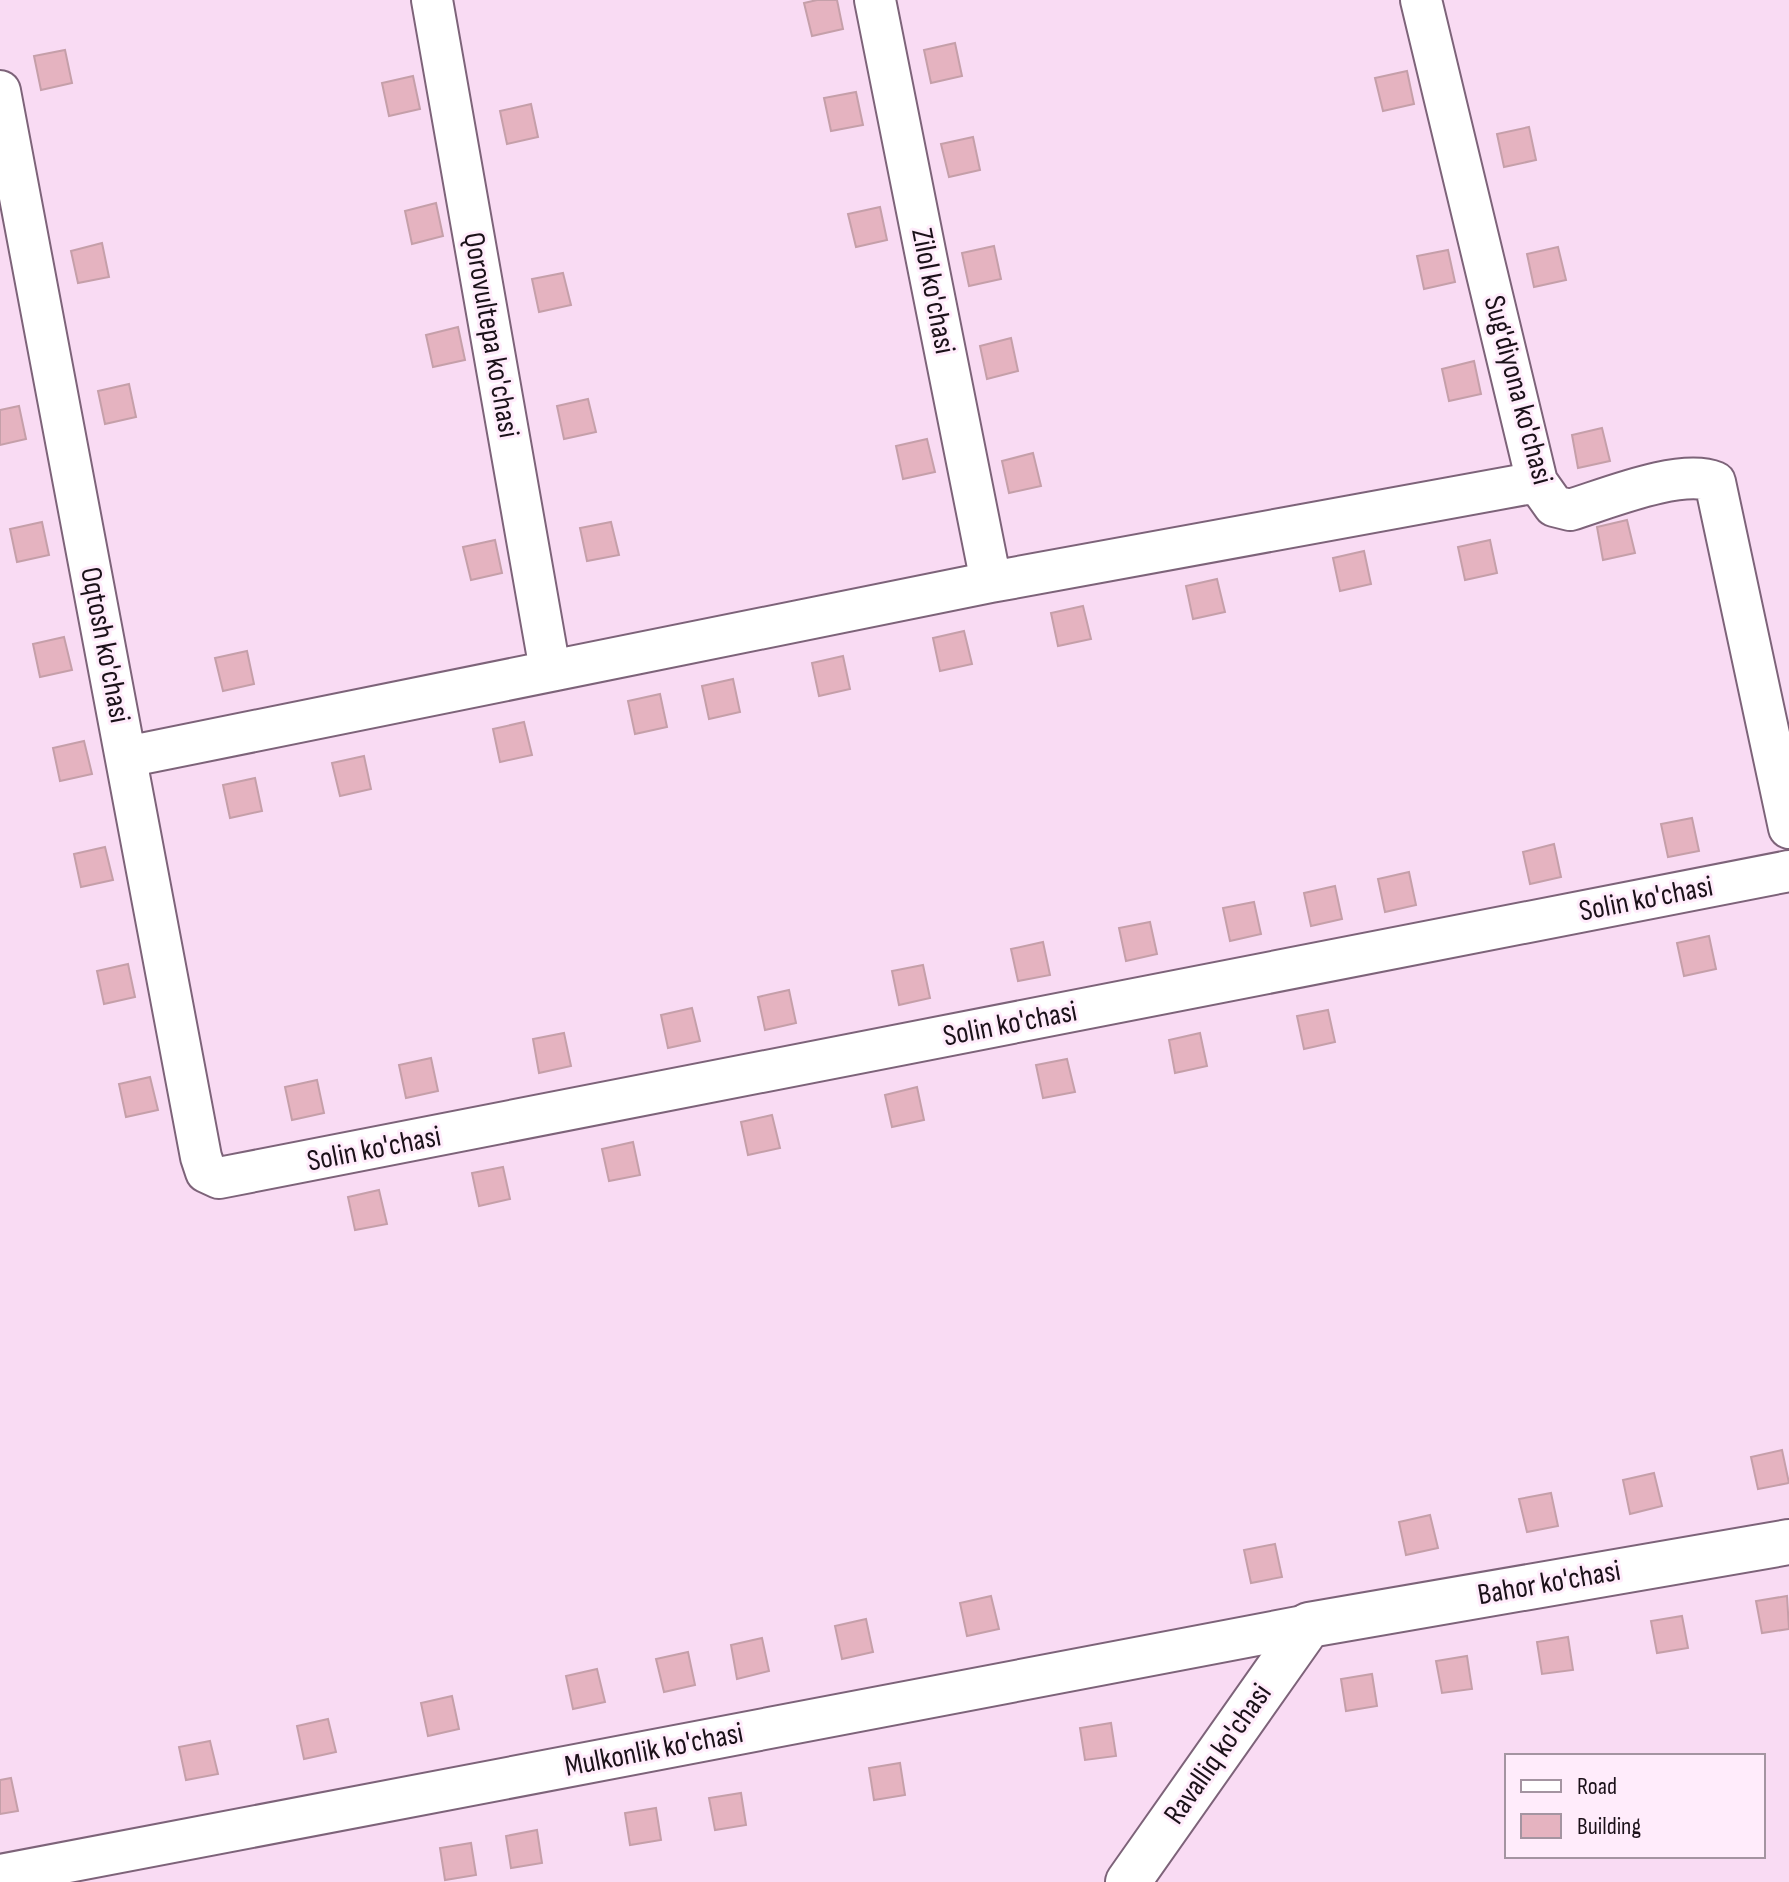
<svg xmlns="http://www.w3.org/2000/svg" width="1789" height="1882" font-family="'Sofia Sans Condensed',sans-serif">
<style>
.building{fill:#e5b3c0;stroke:#c59fa9;stroke-width:2}
.lines{fill:none;stroke-linecap:round;stroke-linejoin:round}
.minor-casing{stroke:#7d6379;stroke-width:44}
.tertiary-casing{stroke:#7d6379;stroke-width:48}
.minor{stroke:#fff;stroke-width:40}
.tertiary{stroke:#fff;stroke-width:44}
.labels{text-anchor:middle;dominant-baseline:central;stroke-width:6;stroke-linejoin:round;paint-order:stroke}
.street-label{font-size:30px;fill:#1b1119;stroke:#ffecfb}
</style>
<rect width="100%" height="100%" fill="#f9dbf3"/>
<!-- building -->
<path class="building" d="M817,0H837L843,29L812,36L804,3Z
M955,43L962,76L931,83L924,50Z
M65,50L72,83L41,90L34,56Z
M1407,71L1414,104L1383,111L1375,78Z
M413,76L420,109L389,116L382,83Z
M856,92L863,125L831,131L824,98Z
M531,104L538,137L507,144L500,111Z
M1529,127L1536,160L1504,167L1497,134Z
M973,137L980,170L949,177L941,144Z
M436,203L443,236L412,244L405,211Z
M880,207L887,240L856,247L848,214Z
M102,243L109,277L78,283L71,251Z
M994,246L1001,279L969,286L962,253Z
M1558,247L1566,280L1534,287L1527,254Z
M1448,250L1455,282L1424,289L1417,256Z
M563,273L571,305L539,312L532,279Z
M458,327L465,360L433,367L426,335Z
M1011,338L1018,371L987,379L980,346Z
M1474,361L1481,394L1449,401L1442,369Z
M129,384L136,417L105,424L98,391Z
M588,399L596,432L564,439L557,406Z
M19,406L26,439L0,445V410Z
M1602,428L1610,461L1578,468L1572,435Z
M927,439L935,472L903,479L896,446Z
M1033,453L1041,486L1009,493L1002,461Z
M1627,520L1635,553L1603,560L1597,527Z
M42,522L49,555L17,562L10,529Z
M611,522L619,555L587,561L580,528Z
M495,540L502,573L471,580L463,547Z
M1490,540L1497,573L1465,580L1458,547Z
M1364,551L1371,584L1340,591L1333,558Z
M1217,579L1225,612L1193,619L1186,586Z
M1083,606L1091,639L1058,646L1051,613Z
M964,631L972,664L940,671L933,638Z
M64,637L72,670L40,677L33,644Z
M247,651L254,684L223,691L215,658Z
M843,656L850,689L819,696L812,663Z
M733,679L740,712L709,719L702,686Z
M660,694L667,727L635,734L628,701Z
M524,722L532,755L500,762L493,729Z
M84,741L92,774L60,781L53,748Z
M364,756L371,789L340,796L332,763Z
M255,778L262,811L230,818L223,785Z
M1692,818L1699,851L1668,857L1661,824Z
M1554,844L1561,877L1530,884L1523,852Z
M105,847L113,880L81,887L74,854Z
M1409,872L1416,905L1385,912L1378,879Z
M1335,886L1342,919L1311,926L1304,893Z
M1254,902L1261,934L1230,941L1223,908Z
M1150,922L1157,954L1126,961L1119,928Z
M1709,936L1716,969L1684,976L1677,943Z
M1043,942L1050,975L1018,981L1011,949Z
M128,964L135,997L104,1004L97,971Z
M923,965L930,998L899,1005L892,971Z
M789,990L796,1023L765,1030L758,997Z
M692,1008L700,1041L668,1048L661,1015Z
M1328,1010L1335,1042L1304,1049L1297,1016Z
M564,1033L571,1066L539,1073L533,1039Z
M1200,1033L1207,1066L1175,1073L1169,1040Z
M431,1058L438,1091L406,1098L399,1065Z
M1067,1059L1075,1092L1043,1098L1036,1065Z
M150,1077L158,1110L126,1117L119,1084Z
M317,1080L324,1113L292,1120L285,1087Z
M917,1087L924,1120L892,1127L885,1095Z
M772,1115L780,1148L748,1155L741,1122Z
M633,1142L640,1175L609,1181L602,1149Z
M503,1167L510,1199L479,1206L472,1173Z
M379,1190L387,1224L355,1230L348,1197Z
M1782,1450L1789,1483L1758,1489L1751,1457Z
M1654,1473L1662,1506L1630,1514L1623,1480Z
M1551,1493L1558,1526L1527,1532L1519,1499Z
M1430,1515L1438,1548L1406,1555L1399,1522Z
M1275,1544L1282,1577L1251,1583L1244,1550Z
M991,1596L999,1629L967,1636L960,1603Z
M1787,1596L1789,1629L1762,1633L1756,1601Z
M1682,1616L1688,1648L1657,1653L1651,1621Z
M866,1619L873,1652L842,1659L835,1626Z
M1568,1637L1573,1670L1542,1674L1537,1642Z
M762,1638L769,1671L737,1679L731,1645Z
M688,1652L695,1685L664,1692L656,1659Z
M1467,1656L1472,1689L1442,1693L1436,1661Z
M597,1669L605,1702L573,1709L566,1676Z
M1372,1674L1377,1706L1346,1711L1341,1679Z
M452,1696L459,1729L428,1736L421,1703Z
M328,1719L336,1752L304,1759L297,1726Z
M1111,1723L1116,1756L1085,1760L1080,1728Z
M210,1741L218,1774L186,1780L179,1747Z
M900,1763L905,1795L874,1800L869,1768Z
M11,1778L18,1811L0,1814V1780Z
M741,1793L746,1825L715,1830L709,1798Z
M656,1808L661,1840L630,1845L625,1813Z
M537,1830L542,1863L511,1868L506,1836Z
M471,1843L476,1875L445,1880L440,1848Z"/>
<g class="lines">
<!-- minor casing -->
<g class="minor-casing">
<path id="minor" d="M432,0L550,670
M875,0L991,582
M1421,0L1537,482L1554,506L1570,510C1606,499 1681,468 1715,482L1789,828
M0,91L201,1157L206,1172L219,1178L1789,871
M126,757L991,582L1537,482
M0,1875L1309,1625"/>
</g>
<!-- tertiary casing -->
<g class="tertiary-casing">
<path id="tertiary" d="M1128,1882L1309,1625L1789,1542"/>
</g>
<!-- minor -->
<use href="#minor" class="minor"/>
<!-- tertiary -->
<use href="#tertiary" class="tertiary"/>
</g>
<g class="labels">
<!-- street labels -->
<g class="street-label">
<text transform="translate(933 291) rotate(79)">Zilol ko'chasi</text>
<text transform="translate(491 335) rotate(80)">Qorovultepa ko'chasi</text>
<text transform="translate(1518 390) rotate(75)">Sug'diyona ko'chasi</text>
<text transform="translate(105 645) rotate(79)">Oqtosh ko'chasi</text>
<text transform="translate(1646 899) rotate(-11)">Solin ko'chasi</text>
<text transform="translate(1010 1024) rotate(-11)">Solin ko'chasi</text>
<text transform="translate(374 1149) rotate(-11)">Solin ko'chasi</text>
<text transform="translate(1549 1583) rotate(-10)">Bahor ko'chasi</text>
<text transform="translate(654 1750) rotate(-11)">Mulkonlik ko'chasi</text>
<text transform="translate(1218 1754) rotate(-55)">Ravalliq ko'chasi</text>
</g>
</g>
<!-- legend -->
<rect x="1505" y="1754" width="260" height="104" fill="#ffecfb" stroke="#a494a1" stroke-width="2"/>
<rect x="1521" y="1780" width="40" height="12" fill="#ffffff" stroke="#a494a1" stroke-width="2"/>
<text x="1577" y="1794" font-size="24" fill="#1b1119">Road</text>
<rect x="1521" y="1814" width="40" height="24" fill="#e5b3c0" stroke="#a494a1" stroke-width="2"/>
<text x="1577" y="1834" font-size="24" fill="#1b1119">Building</text>
</svg>
